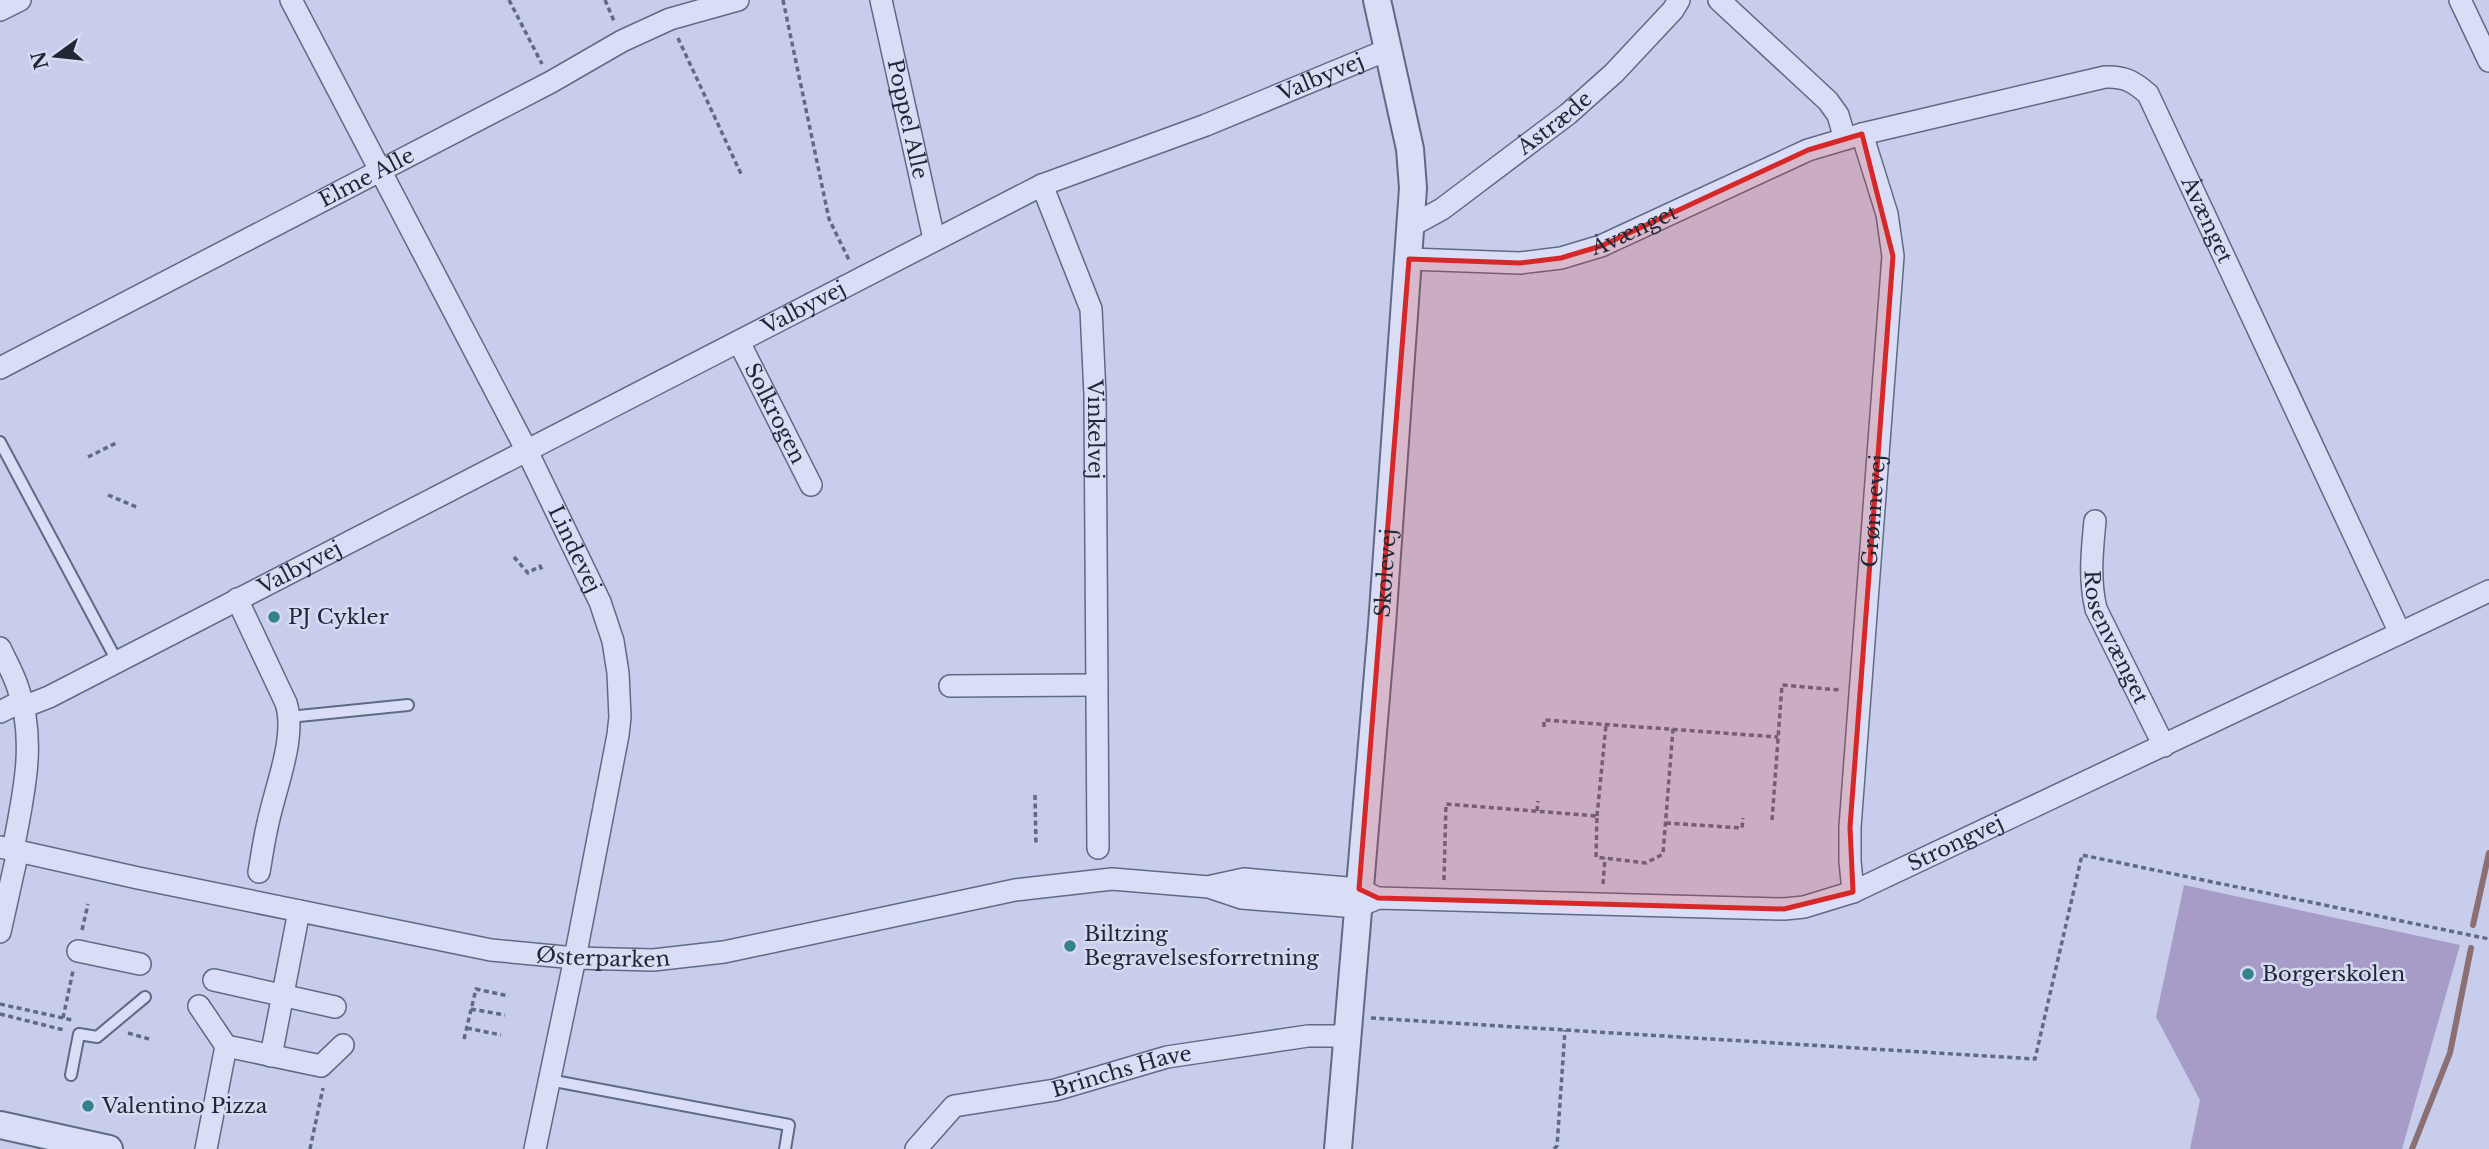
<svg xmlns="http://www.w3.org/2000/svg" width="2489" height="1149" font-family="'Libre Baskerville',serif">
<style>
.green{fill:#a79cc8}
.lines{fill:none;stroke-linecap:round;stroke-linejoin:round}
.stream{stroke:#8c6f72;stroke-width:6}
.service-casing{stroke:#5e6b84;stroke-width:14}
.minor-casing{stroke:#5e6b84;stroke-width:24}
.tertiary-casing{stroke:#5e6b84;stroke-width:30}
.path{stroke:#5e6b84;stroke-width:3.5;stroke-dasharray:5 3.5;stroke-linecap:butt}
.service{stroke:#d9def6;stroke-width:10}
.minor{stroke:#d9def6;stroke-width:21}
.tertiary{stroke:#d9def6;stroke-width:26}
.marked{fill:#d62828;fill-opacity:0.2;stroke:#d62828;stroke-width:5;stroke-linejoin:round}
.poi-dot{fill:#33828e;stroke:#d6daf2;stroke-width:2.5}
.labels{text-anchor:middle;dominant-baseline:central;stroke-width:5;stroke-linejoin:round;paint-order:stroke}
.street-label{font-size:21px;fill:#202836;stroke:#d6daf2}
.poi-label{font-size:21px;fill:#202836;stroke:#d6daf2;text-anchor:start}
</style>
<rect width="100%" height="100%" fill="#c7cdea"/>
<!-- green -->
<path class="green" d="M2184,885L2460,945L2402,1149H2190L2200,1100L2156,1017Z"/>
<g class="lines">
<!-- stream -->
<path class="stream" d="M2473,925L2489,853
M2412,1149L2450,1053L2471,948"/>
<!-- service casing -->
<g class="service-casing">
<path id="service" d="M0,442L117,661
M289,717L408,705
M71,1075L79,1034L97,1037L145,997
M549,1080L789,1125L785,1149"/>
</g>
<!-- minor casing -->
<g class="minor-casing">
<g id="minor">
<path id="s1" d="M291,0L527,451L600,602L613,641L618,673L620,717L618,735L575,958L535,1149"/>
<path id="s2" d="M881,0L934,239"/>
<path d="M1719,0L1828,101L1838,115L1845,139"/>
<path d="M2460,0L2489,61"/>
<path d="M0,10L20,0"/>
<path id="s3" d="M1042,185L1091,309L1095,395L1098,848"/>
<path id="s4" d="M1411,226L1442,209L1568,114L1614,73L1673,10L1679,0"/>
<path id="s5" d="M1409,259L1520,263L1561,258L1601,246L1808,150L1862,134L2105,77C2125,76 2134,82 2148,94L2400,633"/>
<path id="s6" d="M739,342L811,485"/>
<path id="s7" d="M0,368L551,82L622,41L670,19L738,0"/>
<path id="s8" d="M2095,521C2092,552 2089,579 2096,609L2164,746"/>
<path d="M237,599L286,703C297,737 275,788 268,823C264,839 262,855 259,872"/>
<path d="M0,648C6,661 14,675 18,688C37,742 23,796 13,850"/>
<path d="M950,686L1097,685"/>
<path id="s9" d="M23,707L49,697L1042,185L1206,125L1387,50"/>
<path d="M0,712L22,701"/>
<path id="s10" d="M0,847L138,878L491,950L575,958L653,960L724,952L1015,890L1112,879L1209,887L1242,898L1357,907L1378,898L1784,909L1804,907L1853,892L2489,591"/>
<path d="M1212,886L1244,879L1359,889L1373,896"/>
<path id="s11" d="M1853,892L1850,861V827L1893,256L1887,214L1862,134"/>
<path d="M0,932L18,851"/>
<path d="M78,951L140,964"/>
<path d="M214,980L335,1007"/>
<path d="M199,1006L226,1046L206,1149"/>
<path d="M226,1046L321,1066L343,1045"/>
<path d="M271,1056L299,911"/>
<path id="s12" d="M916,1149L954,1106L1055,1090L1167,1057L1308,1036H1346"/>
</g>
</g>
<!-- tertiary casing -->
<g class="tertiary-casing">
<g id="tertiary">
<path d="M0,1125L109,1149"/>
<path id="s13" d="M1338,1149L1382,625L1413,188L1410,149L1377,0"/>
</g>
</g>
<!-- path -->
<path class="path" d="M509,0L542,64
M605,0L614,21
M783,0L829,219L850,262
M678,38L742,176
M88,457L118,442
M108,495L139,508
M514,557L528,573L540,566L543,572
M1544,727V720L1778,737
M1035,795L1036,846
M1537,811L1538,801
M1597,816L1606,725
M1772,820L1782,685L1840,690
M1666,823L1742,828L1743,818
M1444,880L1446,804L1597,816L1596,857L1646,863L1663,854L1673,729
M1603,884L1605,858
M82,930L88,904
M0,1004L72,1020
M471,1009L505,1015
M0,1014L64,1030
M63,1018L73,971
M1371,1018L2035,1059L2082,855L2489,939
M467,1028L501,1035
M128,1033L149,1039
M464,1039L476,989L509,996
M310,1149L323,1088
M1554,1149L1557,1146L1565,1030"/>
<!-- service -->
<use href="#service" class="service"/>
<!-- minor -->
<use href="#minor" class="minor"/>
<!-- tertiary -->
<use href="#tertiary" class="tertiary"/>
</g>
<!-- marked area -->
<path class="marked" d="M1862,134L1893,256L1850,827L1853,892L1784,909L1378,898L1359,889L1409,259L1520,263L1561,258L1601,246L1808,150Z"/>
<!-- markers -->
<g class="poi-dot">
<circle cx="274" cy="617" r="7"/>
<circle cx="1070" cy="946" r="7"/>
<circle cx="2248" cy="974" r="7"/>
<circle cx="88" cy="1106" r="7"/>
</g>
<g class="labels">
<!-- street labels -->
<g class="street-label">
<text stroke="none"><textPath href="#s9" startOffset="1444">Valbyvej</textPath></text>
<text stroke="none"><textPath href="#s2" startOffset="122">Poppel Alle</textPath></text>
<text stroke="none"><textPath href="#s4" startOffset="177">Åstræde</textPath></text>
<text stroke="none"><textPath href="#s7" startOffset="413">Elme Alle</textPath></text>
<text stroke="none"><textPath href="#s5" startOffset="915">Åvænget</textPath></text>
<text stroke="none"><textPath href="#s5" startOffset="231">Åvænget</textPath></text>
<text stroke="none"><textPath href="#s9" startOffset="877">Valbyvej</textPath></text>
<text stroke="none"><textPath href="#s6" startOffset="80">Solkrogen</textPath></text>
<text stroke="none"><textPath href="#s3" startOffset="254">Vinkelvej</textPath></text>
<text stroke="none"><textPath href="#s11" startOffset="382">Grønnevej</textPath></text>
<text stroke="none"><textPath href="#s1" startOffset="618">Lindevej</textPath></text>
<text stroke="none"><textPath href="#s9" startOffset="310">Valbyvej</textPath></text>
<text stroke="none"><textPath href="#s13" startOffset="578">Skolevej</textPath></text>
<text stroke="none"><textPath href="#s8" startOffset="121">Rosenvænget</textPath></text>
<text stroke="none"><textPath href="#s10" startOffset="1992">Strongvej</textPath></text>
<text stroke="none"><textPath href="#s10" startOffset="614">Østerparken</textPath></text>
<text stroke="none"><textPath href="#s12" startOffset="229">Brinchs Have</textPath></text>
</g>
<!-- poi labels -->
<g class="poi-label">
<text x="288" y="617">PJ Cykler</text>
<text x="1084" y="934">Biltzing<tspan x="1084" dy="24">Begravelsesforretning</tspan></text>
<text x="2262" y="974">Borgerskolen</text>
<text x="102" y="1106">Valentino Pizza</text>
</g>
</g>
<!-- north arrow -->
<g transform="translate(56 56) rotate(255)" stroke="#d6daf2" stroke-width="5" paint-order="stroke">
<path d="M0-5L12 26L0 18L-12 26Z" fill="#202836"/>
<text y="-10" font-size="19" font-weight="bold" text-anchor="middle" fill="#202836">N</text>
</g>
</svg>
